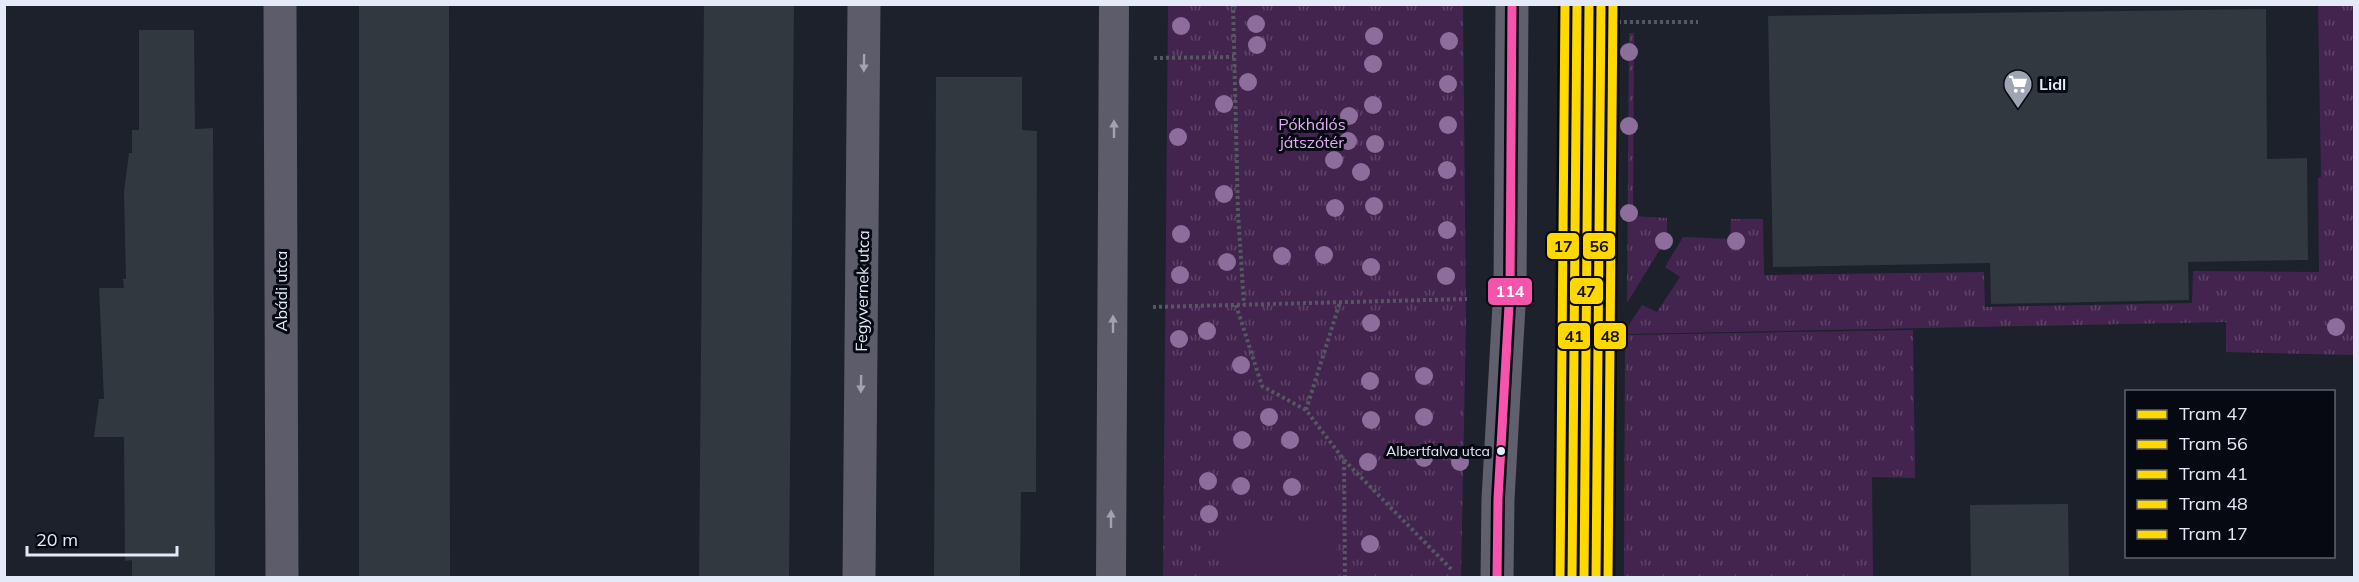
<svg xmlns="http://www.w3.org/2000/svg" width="2359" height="582" font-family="Mulish,sans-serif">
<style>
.grass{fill:url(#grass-tufts)}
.pitch{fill:#43244e}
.building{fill:#313840}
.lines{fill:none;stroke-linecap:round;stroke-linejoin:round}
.path{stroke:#555762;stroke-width:4;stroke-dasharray:3 3;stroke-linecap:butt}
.lane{stroke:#5d5c6a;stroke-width:30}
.street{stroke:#5d5c6a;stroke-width:33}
.secondary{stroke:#5f5f6e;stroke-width:33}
.bus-1-casing{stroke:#060911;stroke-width:14}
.bus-1{stroke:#f653ac;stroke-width:9}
.tram-1-casing{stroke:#060911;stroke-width:14}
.tram-2-casing{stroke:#060911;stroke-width:14}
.tram-3-casing{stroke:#060911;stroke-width:14}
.tram-4-casing{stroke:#060911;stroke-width:14}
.tram-5-casing{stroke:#060911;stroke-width:14}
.tram-1{stroke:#ffd800;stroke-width:9}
.tram-2{stroke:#ffd800;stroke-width:9}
.tram-3{stroke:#ffd800;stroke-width:9}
.tram-4{stroke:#ffd800;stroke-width:9}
.tram-5{stroke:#ffd800;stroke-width:9}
.tree{fill:#8c6d9c}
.oneway{fill:#a0a3b1}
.bus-dot{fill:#e4eaf8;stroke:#060911;stroke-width:2}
.labels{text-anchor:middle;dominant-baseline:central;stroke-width:6;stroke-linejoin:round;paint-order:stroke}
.bus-label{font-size:14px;fill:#e4eaf8;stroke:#060911;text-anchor:end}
.poi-label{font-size:16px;font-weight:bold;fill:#e4eaf8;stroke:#060911;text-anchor:start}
.park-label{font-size:16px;fill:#e7acf7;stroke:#060911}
.street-label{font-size:16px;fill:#e4eaf8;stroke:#060911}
.line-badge{stroke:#060911;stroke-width:2}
.badge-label{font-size:16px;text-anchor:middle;font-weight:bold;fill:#fff}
.pale-badge-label{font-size:16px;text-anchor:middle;font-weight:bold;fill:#111}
</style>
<defs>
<pattern id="grass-tufts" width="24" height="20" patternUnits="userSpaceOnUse" patternTransform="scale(1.5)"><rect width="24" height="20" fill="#43244e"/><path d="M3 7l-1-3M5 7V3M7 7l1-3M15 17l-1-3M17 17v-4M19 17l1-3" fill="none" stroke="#5e4468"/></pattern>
</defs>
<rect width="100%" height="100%" fill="#1c212c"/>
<!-- grass -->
<path class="grass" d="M1168,5H1463L1466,319L1461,577L1163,578Z
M2318,5H2354V355L2226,352V322L1626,334V329L1642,305L1657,312L1680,277L1665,267L1683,237L1730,239L1731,219H1763L1764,275L1984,272L1985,307L2192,303L2193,271L2319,272L2318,178L2321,177Z
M1629,33H1634L1633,216L1667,218V238L1627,303Z
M1913,330L1915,478L1872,477L1873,577H1624L1625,335Z"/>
<!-- pitch -->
<path class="pitch" d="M1224,524L1337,525L1336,577H1223Z"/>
<!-- building -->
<path class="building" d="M359,4H449L450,578H359Z
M704,4H794L789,578H699Z
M2266,9L2267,159L2307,158L2308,260L2188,262L2189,300L1991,304L1990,263L1773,267L1768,16Z
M139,30H194L195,129L213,128L215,578H132V560L125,561L124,437H94L99,399H104L99,288H124L123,279H126L124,192L129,153H132V130H139Z
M936,77H1022V130L1037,131L1036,492H1021L1020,578H934Z
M2068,504L2069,578H1971L1970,505Z"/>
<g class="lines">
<!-- path -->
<path class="path" d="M1233,4L1238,213L1244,305
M1618,22H1698
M1154,58L1234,57
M1236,305L1262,386L1306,410L1344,460L1453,571
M1153,307L1467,299
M1306,410L1340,302
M1344,461L1345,578"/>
<!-- lane -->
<path class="lane" d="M1111,578L1114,4"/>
<!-- street -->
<path class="street" d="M280,4L282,578
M859,578L864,4"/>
<!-- secondary -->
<path class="secondary" d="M1497,578L1498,499L1510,288L1512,4"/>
<!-- bus-1 casing -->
<g class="bus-1-casing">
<path id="bus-1" d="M1497,578L1498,499L1510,288L1512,4"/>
</g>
<!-- bus-1 -->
<use href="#bus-1" class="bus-1"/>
<!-- tram-1 casing -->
<g class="tram-1-casing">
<path id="tram-1" d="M1584,578L1589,4"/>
</g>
<!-- tram-2 casing -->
<g class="tram-2-casing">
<path id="tram-2" d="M1596,578L1601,4"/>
</g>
<!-- tram-3 casing -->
<g class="tram-3-casing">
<path id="tram-3" d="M1572,578L1577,4"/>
</g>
<!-- tram-4 casing -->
<g class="tram-4-casing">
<path id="tram-4" d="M1608,578L1613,4"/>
</g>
<!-- tram-5 casing -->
<g class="tram-5-casing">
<path id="tram-5" d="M1560,578L1565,4"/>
</g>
<!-- tram-1 -->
<use href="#tram-1" class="tram-1"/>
<!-- tram-2 -->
<use href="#tram-2" class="tram-2"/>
<!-- tram-3 -->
<use href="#tram-3" class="tram-3"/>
<!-- tram-4 -->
<use href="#tram-4" class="tram-4"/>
<!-- tram-5 -->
<use href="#tram-5" class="tram-5"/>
</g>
<!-- trees -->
<g class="tree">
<circle cx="1256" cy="24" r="9"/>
<circle cx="1181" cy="26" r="9"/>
<circle cx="1374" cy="36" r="9"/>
<circle cx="1449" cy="41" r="9"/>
<circle cx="1257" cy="45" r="9"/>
<circle cx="1629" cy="52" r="9"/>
<circle cx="1373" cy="64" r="9"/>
<circle cx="1248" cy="82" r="9"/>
<circle cx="1448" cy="84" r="9"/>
<circle cx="1224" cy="104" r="9"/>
<circle cx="1373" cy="105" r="9"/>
<circle cx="1349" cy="116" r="9"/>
<circle cx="1448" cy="125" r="9"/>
<circle cx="1629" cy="126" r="9"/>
<circle cx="1178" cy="137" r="9"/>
<circle cx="1348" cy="141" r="9"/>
<circle cx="1375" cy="144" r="9"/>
<circle cx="1334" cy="160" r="9"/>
<circle cx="1447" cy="170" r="9"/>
<circle cx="1361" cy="172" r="9"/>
<circle cx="1224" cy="194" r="9"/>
<circle cx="1374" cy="206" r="9"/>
<circle cx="1335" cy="208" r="9"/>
<circle cx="1629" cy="213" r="9"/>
<circle cx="1447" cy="230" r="9"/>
<circle cx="1181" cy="234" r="9"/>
<circle cx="1664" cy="241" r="9"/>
<circle cx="1736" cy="241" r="9"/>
<circle cx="1324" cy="255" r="9"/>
<circle cx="1282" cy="256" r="9"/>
<circle cx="1227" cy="262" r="9"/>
<circle cx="1371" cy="267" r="9"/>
<circle cx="1180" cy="275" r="9"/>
<circle cx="1446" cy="276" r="9"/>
<circle cx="1371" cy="323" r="9"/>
<circle cx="2336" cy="327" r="9"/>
<circle cx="1207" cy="331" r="9"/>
<circle cx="1179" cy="339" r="9"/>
<circle cx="1241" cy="365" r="9"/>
<circle cx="1424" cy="376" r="9"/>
<circle cx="1370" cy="381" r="9"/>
<circle cx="1269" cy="417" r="9"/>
<circle cx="1424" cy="417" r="9"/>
<circle cx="1371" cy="420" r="9"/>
<circle cx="1242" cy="440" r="9"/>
<circle cx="1290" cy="440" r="9"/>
<circle cx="1424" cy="458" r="9"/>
<circle cx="1368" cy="462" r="9"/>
<circle cx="1460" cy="462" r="9"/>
<circle cx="1208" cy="481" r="9"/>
<circle cx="1241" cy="486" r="9"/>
<circle cx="1292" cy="487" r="9"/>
<circle cx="1209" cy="514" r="9"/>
<circle cx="1370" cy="544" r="9"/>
</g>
<!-- one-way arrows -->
<defs><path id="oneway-solid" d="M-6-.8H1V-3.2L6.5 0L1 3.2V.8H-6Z" transform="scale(1.5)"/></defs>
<g class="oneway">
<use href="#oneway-solid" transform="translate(864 63) rotate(91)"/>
<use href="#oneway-solid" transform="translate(1114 129) rotate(-90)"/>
<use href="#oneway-solid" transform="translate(1113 324) rotate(-90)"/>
<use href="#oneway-solid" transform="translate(861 384) rotate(91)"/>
<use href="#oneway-solid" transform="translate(1111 519) rotate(-90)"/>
</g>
<!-- icons -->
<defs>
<g id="supermarket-pin" transform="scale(1.5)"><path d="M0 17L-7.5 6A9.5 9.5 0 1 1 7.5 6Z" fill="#9ea4b1" stroke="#060911"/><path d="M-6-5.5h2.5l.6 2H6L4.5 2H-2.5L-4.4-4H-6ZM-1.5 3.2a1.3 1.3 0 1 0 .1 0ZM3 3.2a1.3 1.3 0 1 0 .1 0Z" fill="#fff"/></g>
</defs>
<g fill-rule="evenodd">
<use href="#supermarket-pin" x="2018" y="84"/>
</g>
<!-- markers -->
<circle class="bus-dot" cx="1501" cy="451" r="5"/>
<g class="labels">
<!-- bus labels -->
<g class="bus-label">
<text x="1490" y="451">Albertfalva utca</text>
</g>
<!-- poi labels -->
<g class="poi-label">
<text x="2039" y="84">Lidl</text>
</g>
<!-- park labels -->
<g class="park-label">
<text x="1312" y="124">Pókhálós<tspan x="1312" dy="18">játszótér</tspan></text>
</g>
<!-- street labels -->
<g class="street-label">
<text transform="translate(281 291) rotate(-90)">Abádi utca</text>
<text transform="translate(862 291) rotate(-89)">Fegyvernek utca</text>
</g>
</g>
<g class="line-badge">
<rect x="1546" y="232" width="34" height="28" rx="6" fill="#ffd800"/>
<rect x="1582" y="232" width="34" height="28" rx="6" fill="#ffd800"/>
<rect x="1569" y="277" width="35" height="28" rx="6" fill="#ffd800"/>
<rect x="1487" y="277" width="46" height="29" rx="6" fill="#f653ac"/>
<rect x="1557" y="322" width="34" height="28" rx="6" fill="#ffd800"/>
<rect x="1593" y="322" width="34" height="28" rx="6" fill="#ffd800"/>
</g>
<g class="badge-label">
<text x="1510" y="297">114</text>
</g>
<g class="pale-badge-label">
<text x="1563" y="252">17</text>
<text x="1599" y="252">56</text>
<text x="1586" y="297">47</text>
<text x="1574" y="342">41</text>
<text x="1610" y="342">48</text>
</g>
<!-- border -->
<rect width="2359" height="582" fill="none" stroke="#e4eaf8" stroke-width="12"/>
<!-- legend -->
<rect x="2125" y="390" width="210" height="168" fill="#060911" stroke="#5f636d" stroke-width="1.5"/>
<rect x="2137" y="410" width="30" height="9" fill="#ffd800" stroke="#5f636d" stroke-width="1.5"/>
<text x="2179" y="420" font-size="18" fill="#e4eaf8">Tram 47</text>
<rect x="2137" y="440" width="30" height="9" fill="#ffd800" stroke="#5f636d" stroke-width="1.5"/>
<text x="2179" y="450" font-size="18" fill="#e4eaf8">Tram 56</text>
<rect x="2137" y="470" width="30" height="9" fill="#ffd800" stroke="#5f636d" stroke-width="1.5"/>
<text x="2179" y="480" font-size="18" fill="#e4eaf8">Tram 41</text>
<rect x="2137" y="500" width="30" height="9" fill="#ffd800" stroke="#5f636d" stroke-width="1.5"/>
<text x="2179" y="510" font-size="18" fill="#e4eaf8">Tram 48</text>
<rect x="2137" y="530" width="30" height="9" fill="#ffd800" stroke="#5f636d" stroke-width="1.5"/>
<text x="2179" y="540" font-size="18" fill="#e4eaf8">Tram 17</text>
<!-- scale -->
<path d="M27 546v9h150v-9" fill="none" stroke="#e4eaf8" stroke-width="3"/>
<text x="36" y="546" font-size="18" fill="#e4eaf8" stroke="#060911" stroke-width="4.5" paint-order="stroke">20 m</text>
</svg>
